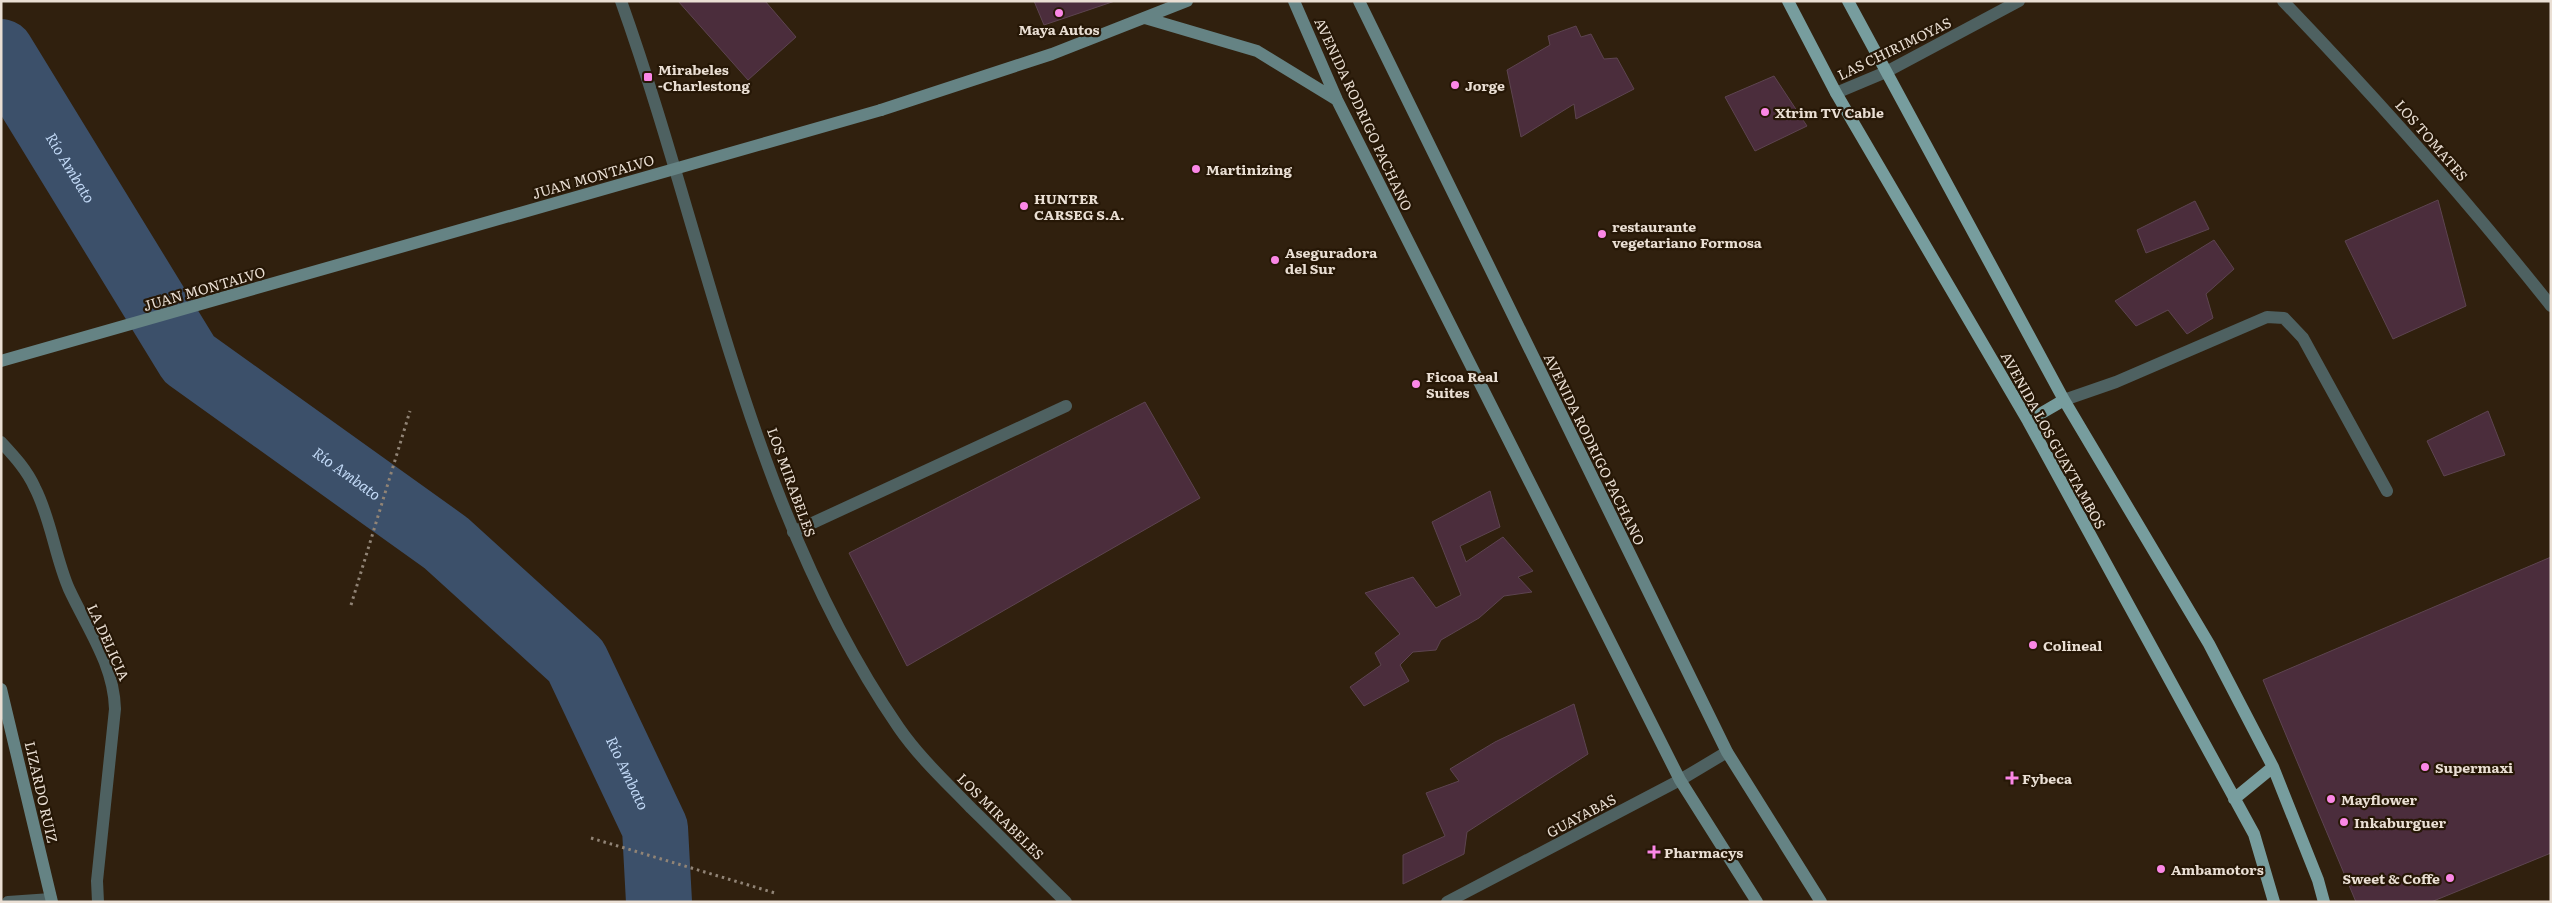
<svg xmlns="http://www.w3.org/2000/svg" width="2552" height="903" font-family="Literata,serif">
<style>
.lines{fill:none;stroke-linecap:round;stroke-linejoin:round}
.river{stroke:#3c506a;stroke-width:66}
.building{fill:#4b2d3c;stroke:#5d4450}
.path{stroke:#918476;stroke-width:3;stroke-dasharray:2.5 4;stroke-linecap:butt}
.service{stroke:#4e6161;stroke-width:12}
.minor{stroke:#4e6161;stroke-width:12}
.secondary{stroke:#658384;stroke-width:12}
.primary{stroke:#779d9e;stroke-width:12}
.secondary-bridge{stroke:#658384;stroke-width:12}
.poi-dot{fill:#fb87e6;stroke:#261706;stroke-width:2}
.labels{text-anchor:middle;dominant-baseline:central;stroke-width:4.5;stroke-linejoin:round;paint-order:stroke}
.poi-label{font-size:14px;font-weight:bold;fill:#eadfd4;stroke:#261706;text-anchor:start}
.street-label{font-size:14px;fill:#eadfd4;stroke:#261706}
.water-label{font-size:15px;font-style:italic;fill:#c1d8f5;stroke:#261706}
</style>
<rect width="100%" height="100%" fill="#30200e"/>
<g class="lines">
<!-- river -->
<path class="river" id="s1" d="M1,52L189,359L446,543L576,661L655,828L659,902"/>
</g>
<!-- building -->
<path class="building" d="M678,1H765L796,37L748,80Z
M1034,1H1115L1044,25Z
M1576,26L1581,37L1591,34L1604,59L1617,58L1634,89L1576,119L1574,104L1521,137L1507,70L1550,45L1548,36Z
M1774,76L1807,126L1755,151L1725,97Z
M2438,200L2466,306L2393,339L2345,241Z
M2195,201L2209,229L2146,253L2137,230Z
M2214,240L2234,269L2206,294L2213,318L2187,334L2168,310L2136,326L2115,301Z
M1145,402L1200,498L907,666L849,553Z
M2488,411L2505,455L2444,476L2427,441Z
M1490,491L1500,527L1460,546L1466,562L1503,537L1533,571L1518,577L1532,592L1504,596L1479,618L1441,640L1436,650L1413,652L1400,665L1409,681L1364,706L1350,687L1381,665L1375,653L1400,634L1365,593L1413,577L1436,608L1461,595L1432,522Z
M2551,557V853L2431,902H2356L2263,680Z
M1574,704L1588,754L1467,832L1464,854L1403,884V855L1445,836L1426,793L1459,781L1450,769L1495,742Z"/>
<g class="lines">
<!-- path -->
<path class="path" d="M351,605L410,411
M591,838L775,893"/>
<!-- service -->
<path class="service" d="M2064,400L2116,382L2267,317L2284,318L2303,338L2387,491"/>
<!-- minor -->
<path class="minor" d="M621,1C708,244 750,512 899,728C919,757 946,782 971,808C1003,839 1034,871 1066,902
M2283,1C2377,99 2467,200 2551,306
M1836,93L1886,72L2019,1
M1,442C14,456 27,470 35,488C51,519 55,557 69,589C87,628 114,665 115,709L97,881L98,902
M793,532L1066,406
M8,902L51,899
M1447,902L1680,780L1727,752"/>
<!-- secondary -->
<path class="secondary" d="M1294,1L1337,100L1680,780L1757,902
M1359,1L1727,752L1821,902
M1145,18L1257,51L1337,100
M881,110L1052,54L1187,1
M1,689L52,902"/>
<!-- primary -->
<path class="primary" d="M1788,1L1836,93L2028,421L2254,834L2274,902
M1848,1L2064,400L2209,644L2273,767L2318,880L2324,902
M2028,421L2064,400
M2234,799L2273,767"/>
<!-- secondary-bridge -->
<path class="secondary-bridge" d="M1,361L881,110"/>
</g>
<!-- markers -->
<g class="poi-dot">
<circle cx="1059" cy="13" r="5"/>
<rect x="643" y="72" width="10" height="10" rx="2.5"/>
<circle cx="1455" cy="85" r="5"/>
<circle cx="1765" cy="112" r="5"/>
<circle cx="1196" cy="169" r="5"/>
<circle cx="1024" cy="206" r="5"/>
<circle cx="1602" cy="234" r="5"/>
<circle cx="1275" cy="260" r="5"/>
<circle cx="1416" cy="384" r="5"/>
<circle cx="2033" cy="645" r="5"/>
<circle cx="2425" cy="767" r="5"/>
<path d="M2009.5 770.5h5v5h5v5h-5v5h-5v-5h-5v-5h5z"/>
<circle cx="2331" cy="799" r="5"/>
<circle cx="2344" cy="822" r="5"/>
<path d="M1651.5 844.5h5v5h5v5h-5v5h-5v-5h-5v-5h5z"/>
<circle cx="2161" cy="869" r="5"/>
<circle cx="2450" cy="878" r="5"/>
</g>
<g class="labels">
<!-- poi labels -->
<g class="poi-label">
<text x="1059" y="29" text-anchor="middle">Maya Autos</text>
<text x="658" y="69">Mirabeles<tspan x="658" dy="16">-Charlestong</tspan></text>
<text x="1465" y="85">Jorge</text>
<text x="1775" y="112">Xtrim TV Cable</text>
<text x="1206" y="169">Martinizing</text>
<text x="1034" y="198">HUNTER<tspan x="1034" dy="16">CARSEG S.A.</tspan></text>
<text x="1612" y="226">restaurante<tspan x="1612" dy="16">vegetariano Formosa</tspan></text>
<text x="1285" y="252">Aseguradora<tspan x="1285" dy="16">del Sur</tspan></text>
<text x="1426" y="376">Ficoa Real<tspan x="1426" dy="16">Suites</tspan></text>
<text x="2043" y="645">Colineal</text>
<text x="2435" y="767">Supermaxi</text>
<text x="2022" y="778">Fybeca</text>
<text x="2341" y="799">Mayflower</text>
<text x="2354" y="822">Inkaburguer</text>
<text x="1664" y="852">Pharmacys</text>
<text x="2171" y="869">Ambamotors</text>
<text x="2440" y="878" text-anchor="end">Sweet &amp; Coffe</text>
</g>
<!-- street labels -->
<g class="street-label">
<text transform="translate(1894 48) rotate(-26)">LAS CHIRIMOYAS</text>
<text transform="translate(1364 114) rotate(65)">AVENIDA RODRIGO PACHANO</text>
<text transform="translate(2432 140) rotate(49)">LOS TOMATES</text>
<text transform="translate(593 176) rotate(-16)">JUAN MONTALVO</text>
<text transform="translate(204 288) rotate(-16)">JUAN MONTALVO</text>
<text transform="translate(2054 440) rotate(61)">AVENIDA LOS GUAYTAMBOS</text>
<text transform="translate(1595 449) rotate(64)">AVENIDA RODRIGO PACHANO</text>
<text transform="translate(792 482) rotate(70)">LOS MIRABELES</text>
<text transform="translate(109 642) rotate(66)">LA DELICIA</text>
<text transform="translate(42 792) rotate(77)">LIZARDO RUIZ</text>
<text transform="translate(1581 815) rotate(-28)">GUAYABAS</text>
<text transform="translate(1001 816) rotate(45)">LOS MIRABELES</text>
</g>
<!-- water labels -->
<g class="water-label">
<text stroke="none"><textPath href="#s1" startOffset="135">Río Ambato</textPath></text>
<text stroke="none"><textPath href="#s1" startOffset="555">Río Ambato</textPath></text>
<text stroke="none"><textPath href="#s1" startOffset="975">Río Ambato</textPath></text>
</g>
</g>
<!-- border -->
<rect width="2552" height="903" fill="none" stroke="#eadfd4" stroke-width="5"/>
</svg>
